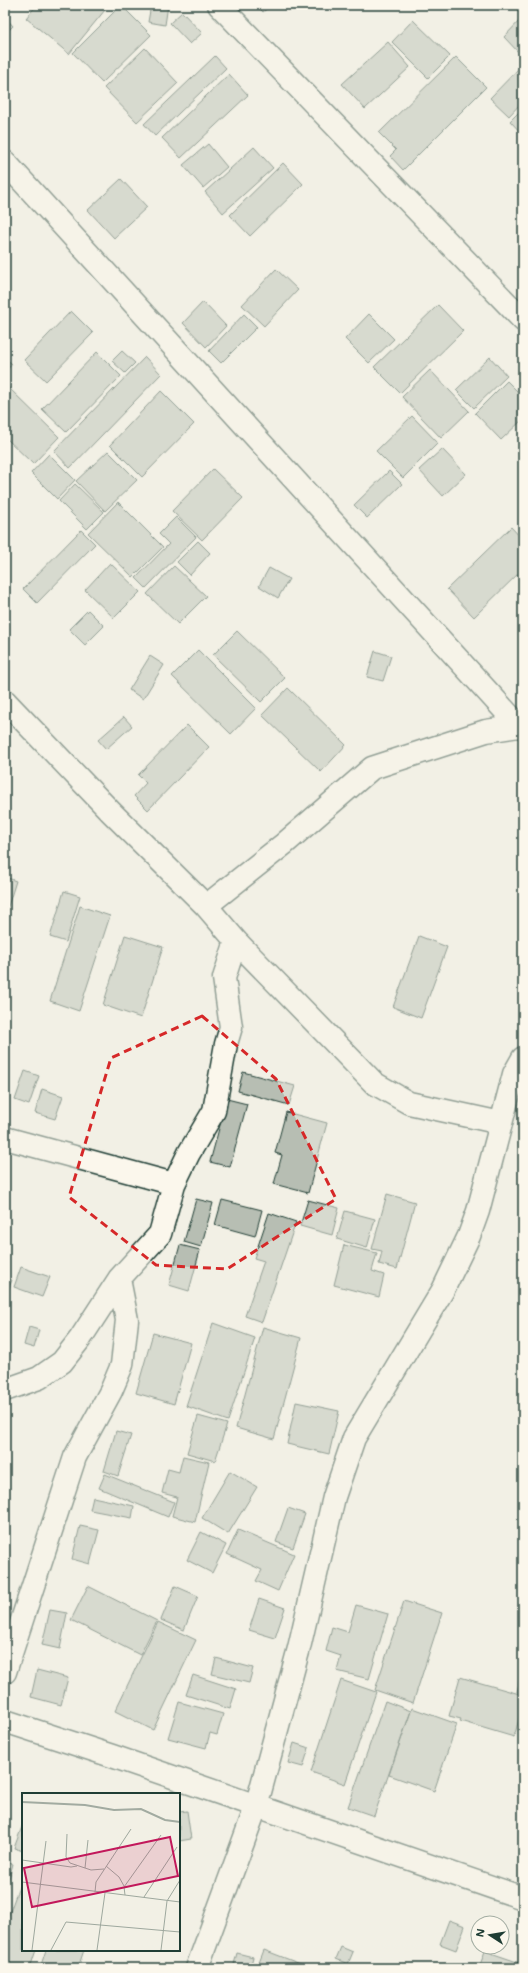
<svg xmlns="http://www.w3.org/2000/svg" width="528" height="1973" font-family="Mali,sans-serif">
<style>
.building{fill:#b7beb3;stroke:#1f3d34}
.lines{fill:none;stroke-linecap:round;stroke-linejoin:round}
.street-casing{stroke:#1f3d34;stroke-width:25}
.street{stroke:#fbf7ec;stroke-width:22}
.marked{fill:none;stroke:#d62828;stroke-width:3;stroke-dasharray:8 5;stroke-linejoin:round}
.inset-river{fill:none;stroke:#a2aba1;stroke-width:2}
.inset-road{fill:none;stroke:#9ea89e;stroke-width:1}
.view{fill:#c2185b;fill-opacity:0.15;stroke:#c2185b;stroke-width:2}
.inset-edge{fill:none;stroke:#1f3d34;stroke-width:2}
</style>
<rect width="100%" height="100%" fill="#f2f0e5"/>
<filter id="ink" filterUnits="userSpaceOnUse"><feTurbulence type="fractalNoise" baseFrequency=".025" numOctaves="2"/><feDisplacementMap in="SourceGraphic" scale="8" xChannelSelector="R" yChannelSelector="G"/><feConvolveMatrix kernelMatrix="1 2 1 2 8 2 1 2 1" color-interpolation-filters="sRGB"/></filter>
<g filter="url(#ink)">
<!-- building -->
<path class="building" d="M37,5H99L105,10L69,54L26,18Z
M121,5L151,35L102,83L73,53Z
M151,5H168L165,25L148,22Z
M256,5H271L263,12Z
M182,12L202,33L190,44L170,23Z
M5,17L13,26L5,34Z
M523,17V49L519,53L504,37Z
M413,20L450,56L428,78L392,42Z
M388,42L410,67L365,109L342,84Z
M145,48L178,83L137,122L104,88Z
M215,56L226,68L155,136L144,124Z
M456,57L486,87L403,170L390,156L396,150L379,133Z
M521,66L523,68V101L509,116L490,98Z
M229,74L248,95L181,158L162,138Z
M521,110L523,112V135L510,121Z
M208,144L227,167L203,188L183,165Z
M254,147L273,168L223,213L205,192Z
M283,163L303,184L250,236L230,215Z
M121,179L147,207L114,238L88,210Z
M276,269L298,290L264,326L242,305Z
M203,302L226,326L206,347L183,323Z
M438,305L463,331L400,393L374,367Z
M71,311L93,333L46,381L24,360Z
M244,314L257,327L221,363L209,351Z
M369,314L394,339L369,363L345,339Z
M122,351L135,363L125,373L112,361Z
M97,352L121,376L66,432L42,409Z
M145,357L161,374L70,468L54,451Z
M490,357L507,376L474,408L456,390Z
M5,358L12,364L5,372Z
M430,370L469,411L441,438L402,397Z
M507,381L523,397V419L501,440L475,413Z
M5,384L59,437L33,464L5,437Z
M161,391L194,424L142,477L110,445Z
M412,416L438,443L403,478L376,451Z
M442,449L466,474L443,496L419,470Z
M108,451L137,480L105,511L76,481Z
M49,454L75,480L57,499L31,473Z
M213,469L243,498L202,540L172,511Z
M389,471L402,484L367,518L354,505Z
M75,484L104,512L87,529L59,501Z
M118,502L163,547L133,577L88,533Z
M176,517L196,537L146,588L136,578L169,544L159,534Z
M511,527L523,540V569L474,617L447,589Z
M81,530L95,544L37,603L23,589Z
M198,541L210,553L190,575L177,562Z
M110,563L140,592L114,618L85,590Z
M174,566L206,596L178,624L147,594Z
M269,568L289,579L278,598L259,586Z
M88,610L104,626L85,645L69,629Z
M237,631L285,678L261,702L213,655Z
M198,650L256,708L231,734L172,676Z
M375,651L391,656L383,681L367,677Z
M150,656L164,665L143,699L129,690Z
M288,688L346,745L321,772L262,715Z
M124,717L132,726L106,749L98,740Z
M187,725L209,747L148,810L134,796L146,783L138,775Z
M5,877L16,881L5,916Z
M64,891L80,896L66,942L50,937Z
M80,906L110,916L79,1011L50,1001Z
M125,935L163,947L141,1018L103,1005Z
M419,936L447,947L421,1018L393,1007Z
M25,1071L39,1076L29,1105L15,1100Z
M243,1072L295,1086L289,1105L238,1091Z
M42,1089L63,1096L55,1119L35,1113Z
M227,1099L247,1104L230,1167L210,1162Z
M286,1112L327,1123L308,1193L274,1184L282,1155L275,1153Z
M387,1194L415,1202L397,1269L379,1264L382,1251L372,1249Z
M196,1199L213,1203L201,1247L184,1242Z
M222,1200L262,1210L255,1236L215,1225Z
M308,1200L339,1208L332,1235L300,1226Z
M345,1211L375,1219L367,1248L337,1239Z
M269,1213L296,1222L262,1322L245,1316L264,1261L254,1258Z
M180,1245L200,1250L189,1291L169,1285Z
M344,1245L377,1253L372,1271L384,1275L379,1297L334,1285Z
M21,1267L50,1277L42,1297L14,1287Z
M5,1278L12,1280L5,1299Z
M213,1323L255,1338L228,1421L186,1406Z
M29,1327L39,1330L34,1348L24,1345Z
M263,1327L301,1338L274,1439L236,1428Z
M153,1333L191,1343L174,1404L136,1393Z
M296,1402L339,1411L329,1454L287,1444Z
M198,1416L227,1424L215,1461L187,1453Z
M116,1431L131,1435L118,1476L104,1471Z
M183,1456L209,1462L195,1522L172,1516L177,1497L162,1493L168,1469L179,1472Z
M230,1471L257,1487L228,1534L202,1518Z
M105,1474L174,1502L168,1517L99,1488Z
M93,1497L134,1506L132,1518L90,1510Z
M288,1508L305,1514L293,1548L276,1542Z
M80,1526L99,1530L90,1564L72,1559Z
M238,1530L294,1554L278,1591L256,1581L262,1570L227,1554Z
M201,1532L226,1545L212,1573L187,1560Z
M88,1586L157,1621L140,1655L71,1620Z
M175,1586L198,1596L184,1630L161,1620Z
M259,1599L285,1608L275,1638L249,1630Z
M404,1601L442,1613L413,1703L375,1690Z
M356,1605L388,1614L369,1679L337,1671L341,1656L326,1651L332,1627L348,1632Z
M50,1610L67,1613L60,1649L42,1645Z
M158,1622L196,1640L153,1730L115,1711Z
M216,1658L253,1668L249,1683L212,1674Z
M523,1664V1693L517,1692Z
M37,1670L68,1678L61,1705L31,1697Z
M193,1675L236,1689L230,1709L186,1695Z
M460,1677L523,1695V1705L514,1737L460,1721L461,1719L449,1716Z
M341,1680L376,1692L345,1784L311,1772Z
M385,1701L411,1711L374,1816L348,1807Z
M179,1702L223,1714L217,1735L210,1733L206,1748L168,1738Z
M412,1708L457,1724L434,1791L389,1775Z
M294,1743L309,1748L303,1767L288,1763Z
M187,1811L191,1839L179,1841V1812Z
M23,1824V1851L14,1848Z
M5,1862L13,1864L5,1893Z
M23,1876V1950H36L30,1968H5V1925Z
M449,1920L465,1926L456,1950L440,1944Z
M341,1947L353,1952L348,1964L336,1959Z
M46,1950H84L78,1968H40Z
M264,1950L311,1968H257Z
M485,1951L523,1964V1968H479Z
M237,1953L253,1957L250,1968H233Z"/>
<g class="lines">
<!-- street casing -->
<g class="street-casing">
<path id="street" d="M219,5L523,320
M5,162L519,726L523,727
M5,701L111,812L206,906L236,941L374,1083L409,1103L501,1123
M206,906L284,844L372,768L486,731L519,726
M5,1138L174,1184
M5,1390L39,1378L62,1362L80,1339L119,1279L160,1234L174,1184L189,1153L214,1111L226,1044L231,1027L224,978L236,941
M5,1672L75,1457L111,1391L122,1365L127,1320L119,1279
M5,1721L112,1756L523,1898
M197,1968L256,1807L299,1648L334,1497L354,1438L443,1290L469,1236L478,1211L514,1074L523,1058"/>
</g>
<!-- street -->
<use href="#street" class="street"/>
</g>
</g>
<!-- marked area -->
<path d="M0 0H528V1973H0ZM202,1016L276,1079L336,1199L227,1269L156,1265L69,1197L111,1058Z" fill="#f2f0e5" fill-opacity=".55" fill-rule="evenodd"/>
<path class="marked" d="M202,1016L276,1079L336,1199L227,1269L156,1265L69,1197L111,1058Z"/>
<!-- overview -->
<g transform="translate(22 1793)">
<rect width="158" height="158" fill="#f2f0e5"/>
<path class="inset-river" d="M0,9L63,12L92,17L119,16L143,27L158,29"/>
<path class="inset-road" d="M45,41L44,64L48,70L69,77L82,76M0,67L49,74L55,73M84,73L97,84L102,93M63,75L66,47M0,89L158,109M73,99L74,89L109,36M103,102L102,94L139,42M122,104L155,54M10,157L24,48M29,157L44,129L158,139M75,157L83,100M139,157L145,108L158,87"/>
<path class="view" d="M148,44L156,83L10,114L2,75Z"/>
<rect width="158" height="158" class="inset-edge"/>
</g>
<!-- margin -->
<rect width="528" height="1973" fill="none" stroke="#fbf7ec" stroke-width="20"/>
<rect x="10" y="10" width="508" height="1953" fill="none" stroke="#1f3d34" stroke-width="1.5" filter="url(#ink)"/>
<!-- north arrow -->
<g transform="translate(490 1935) rotate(282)"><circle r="19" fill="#fbf7ec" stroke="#a3ada2"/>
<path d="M0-3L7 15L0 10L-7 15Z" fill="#1f3d34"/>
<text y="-6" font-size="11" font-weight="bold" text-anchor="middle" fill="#1f3d34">N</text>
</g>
</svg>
